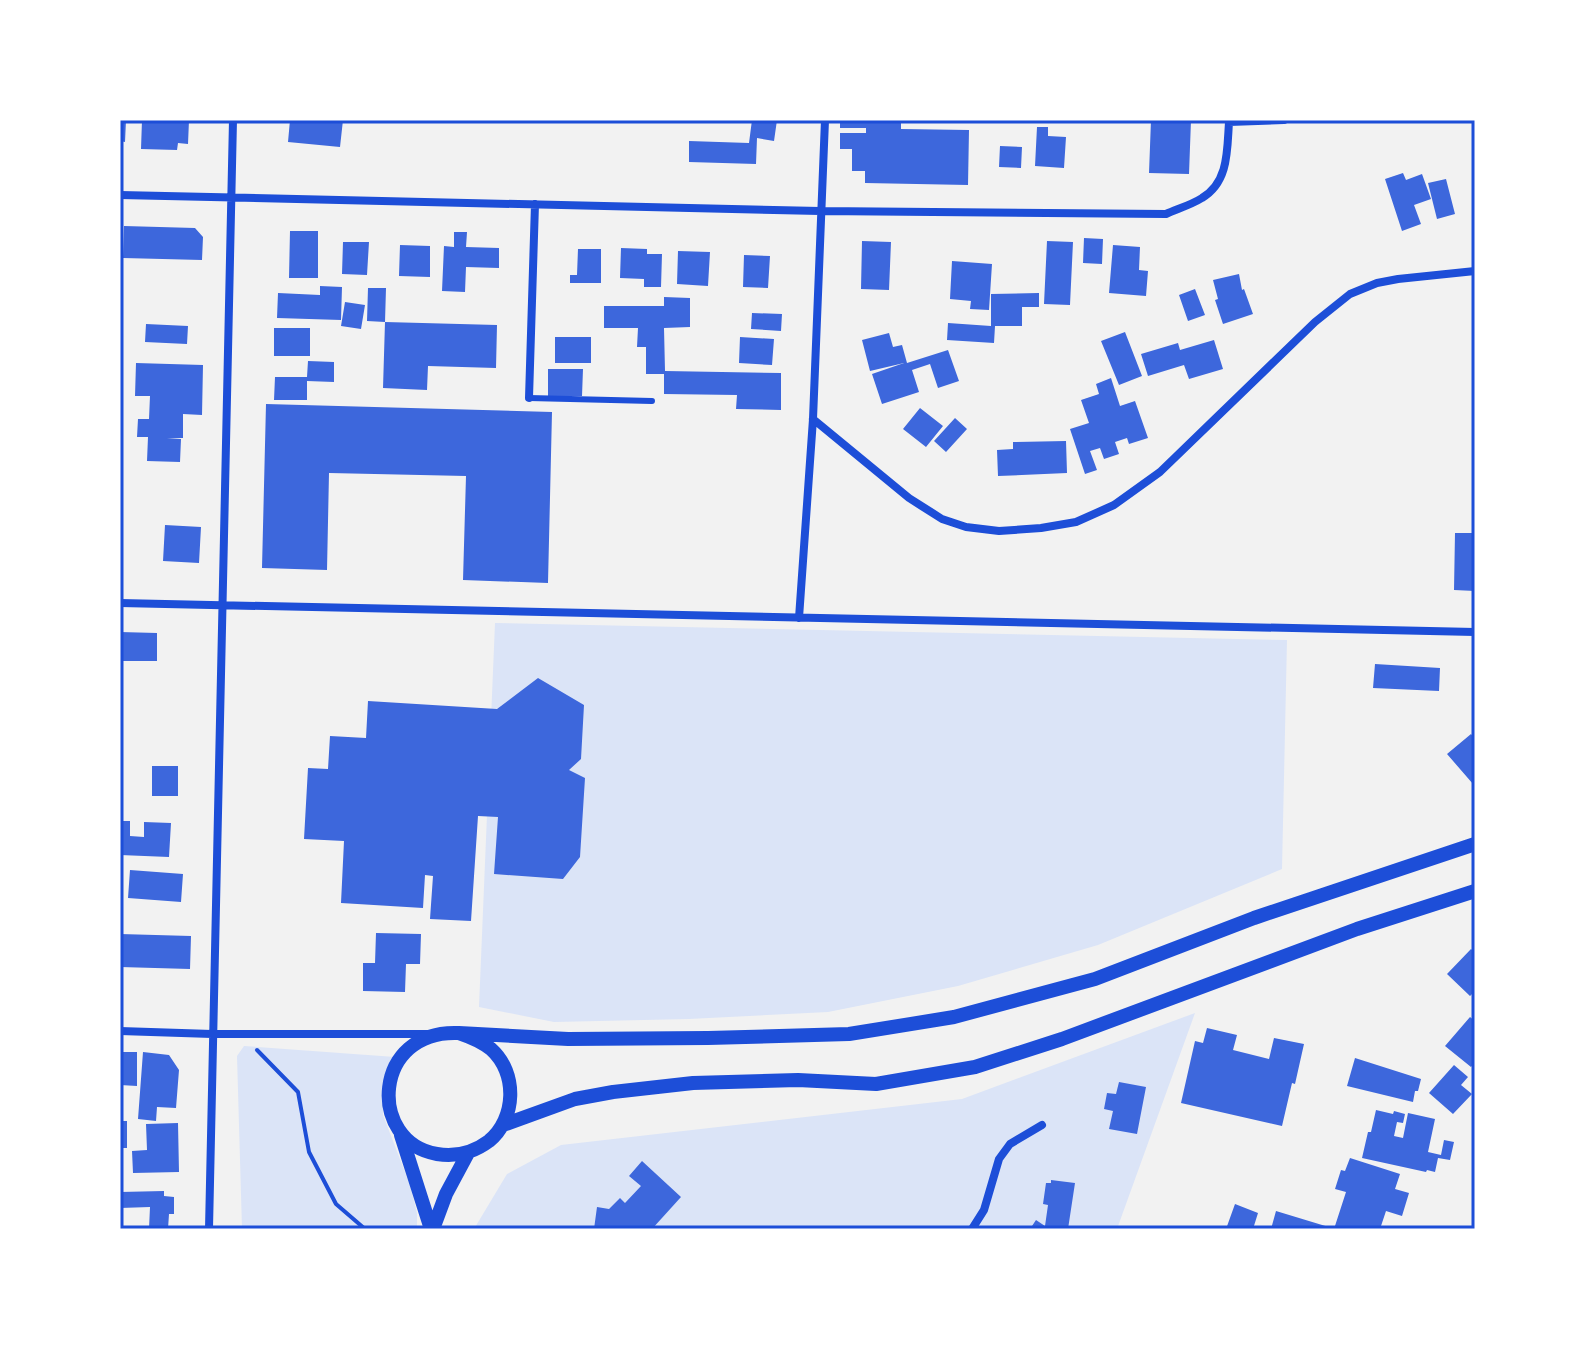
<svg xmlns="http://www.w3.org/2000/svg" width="1595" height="1349" font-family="'Asap Condensed',sans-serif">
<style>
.green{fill:#dbe4f7}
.building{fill:#3d67dc}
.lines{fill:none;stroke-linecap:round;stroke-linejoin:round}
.path{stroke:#1d4ed8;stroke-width:4}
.service{stroke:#1d4ed8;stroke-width:6}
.minor{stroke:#1d4ed8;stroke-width:8}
.tertiary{stroke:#1d4ed8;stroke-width:14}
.neatline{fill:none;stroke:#1d4ed8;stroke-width:3}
</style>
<rect width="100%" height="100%" fill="#f2f2f2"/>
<!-- green -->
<path class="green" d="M495,623L1287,640L1282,869L1098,945L958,986L828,1012L689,1019L554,1022L479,1007Z
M1195,1013L1117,1229H474L507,1174L561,1145L962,1099Z
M244,1046L395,1057L383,1088V1115L410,1185L417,1213V1229H242L237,1056Z"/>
<!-- building -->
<path class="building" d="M120,120H126L125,142L120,141Z
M142,120H189L188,144L178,143L177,150L141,149Z
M290,120H343L340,147L288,142Z
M752,120H777L774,141L757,138L756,164L689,162V141L749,143Z
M840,120H901V129L969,130L968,185L865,183V171H852V149H840V133H866V128H840Z
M1151,120H1191L1189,174L1149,173Z
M1037,127H1048V136L1066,137L1064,168L1035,166Z
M1000,146L1022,147L1021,168L999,167Z
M1403,173L1406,180L1422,174L1431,199L1414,205L1421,224L1402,231L1385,179Z
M1446,179L1455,214L1437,219L1428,183Z
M124,226L195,228L203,237L202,260L123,258Z
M290,231H318V278H289Z
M454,232H467L466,247L499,248V268L466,267L465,292L442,291L444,246L454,247Z
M1084,238L1103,239L1102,264L1083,263Z
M862,241L891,242L889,290L861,289Z
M1047,241L1073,242L1070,305L1044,304Z
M343,242H369L367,275L342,274Z
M400,245L430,246V277L399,276Z
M1113,245L1140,247L1139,270L1148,271L1146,296L1109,293Z
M621,248L647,249V254H662L661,287H644V279L620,278Z
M578,249H601V283H570V275H577Z
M678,251L710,252L708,286L677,284Z
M744,255L770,256L768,288L743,287Z
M952,261L992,264L989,310L970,309L971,301L950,299Z
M1239,274L1242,290L1244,289L1253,314L1223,324L1215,300L1218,299L1213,280Z
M320,286L342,287L341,320L277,318L278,293L320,295Z
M368,288H386L385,322L497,325L496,368L428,366L427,390L383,388L385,322L367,321Z
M1195,289L1205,315L1188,321L1179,295Z
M1039,293V307H1022V326H995L994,343L947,340L948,323L991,326V294Z
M664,297L690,298V327L664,328L665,371L781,373V410L736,409L737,395L664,394V374H646V347H637L638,328H604V306H664Z
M345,302L365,305L361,329L341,326Z
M752,313L782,314L781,331L751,329Z
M146,324L188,326L187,344L145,342Z
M274,328H310V356H274Z
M1125,332L1142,376L1119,385L1101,341Z
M889,333L893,347L902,345L907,363L948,350L959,381L938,388L930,364L912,370L919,392L882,404L872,374L904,363L870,371L862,340Z
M555,337H591V363H555Z
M740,337L774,339L772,365L739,363Z
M1214,340L1223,369L1189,379L1184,365L1148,376L1141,354L1178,343L1180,350Z
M308,361L334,362V382L307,381V400H274L275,377H307Z
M136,363L203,365L202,415L183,414V438H167L181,439L180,462L147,461L148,437H137L138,419H149L150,396H135Z
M548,369H583L582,396H548Z
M1111,378L1120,406L1135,401L1148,438L1129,444L1127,438L1115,442L1119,454L1104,459L1100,448L1090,451L1097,470L1085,474L1070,429L1089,423L1081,400L1099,394L1096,384Z
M266,404L552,412L548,583L463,580L466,476L329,473L327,570L262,568Z
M920,408L943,426L926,447L903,429Z
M955,418L967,429L946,452L934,441Z
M1066,441L1067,473L998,476L997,450L1013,449V442Z
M165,525L201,527L199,563L163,561Z
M1455,533H1475V591L1454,590Z
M120,632L157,633V661H120Z
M1375,664L1440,668L1439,691L1373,688Z
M538,678L584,705L581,759L569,770L585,778L580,857L563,879L494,874L498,817L478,816L471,921L430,919L433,876L425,875L423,908L341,903L344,841L304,839L308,768L328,769L330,736L366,738L368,701L497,709Z
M1471,734L1475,739V783L1473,784L1447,754Z
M152,766H178V796H152Z
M120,821H130V836L144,837V822L171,823L169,857L120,855Z
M130,870L183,874L181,902L128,898Z
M376,933L421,934L420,964H406L405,992L363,991V963H375Z
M120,934L191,936L190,969L120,967Z
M1471,949L1475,953V991L1470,996L1447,974Z
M1470,1017L1475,1021V1062L1471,1067L1445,1046Z
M1207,1028L1237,1035L1233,1050L1269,1059L1274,1038L1304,1044L1295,1084L1292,1083L1282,1126L1181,1103L1195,1041L1203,1043Z
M120,1052H137V1086L120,1085Z
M143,1052L169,1055L179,1070L176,1108L157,1107L156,1121L138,1119Z
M1355,1058L1421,1079L1418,1091H1415L1413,1102L1347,1086Z
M1454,1065L1468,1077L1461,1085L1472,1094L1453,1114L1429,1093Z
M1119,1082L1146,1087L1137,1134L1109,1129L1113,1111L1104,1109L1107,1093L1116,1094Z
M1376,1110L1393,1114L1394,1111L1405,1114L1403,1123L1397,1122L1394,1136L1403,1138L1408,1113L1435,1119L1428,1152L1441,1155L1444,1140L1454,1142L1450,1160L1438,1158L1435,1172L1427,1170L1426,1172L1362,1158L1368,1132H1371Z
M120,1121H127V1148H120Z
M178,1123L179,1172L133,1173L132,1151L147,1150L146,1124Z
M1350,1158L1400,1174L1395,1189L1409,1193L1402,1216L1386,1211L1380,1229H1334L1346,1192L1335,1189L1341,1170L1345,1171Z
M642,1161L681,1197L652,1229H594L597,1207L609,1209L620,1198L625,1203L641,1186L629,1176Z
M1051,1180L1075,1183L1068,1229H1030L1036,1220L1045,1226L1048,1205L1043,1204L1046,1183H1051Z
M164,1191V1196L174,1197V1214H169L168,1229H149L150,1207L120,1208V1192Z
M1235,1204L1258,1213L1253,1229H1226Z
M1276,1211L1332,1228V1229H1271Z"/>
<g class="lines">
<!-- path -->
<path class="path" d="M257,1050L298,1092L309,1152L336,1204L365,1229"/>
<!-- service -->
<path class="service" d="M529,398L652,401"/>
<!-- minor -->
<path class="minor" d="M120,195L820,211L1166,214C1177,209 1191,205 1202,198C1229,182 1227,150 1229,122L1284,120
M529,398L535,204
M813,419L909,498L942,519L966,527L999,531L1041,528L1076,522L1114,505L1160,472L1315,322L1350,294L1377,283L1398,279L1475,271
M120,603L1475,632
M799,618L813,419L825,120
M120,1031L212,1034H430
M209,1229L233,120
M972,1229L984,1210L999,1159L1010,1144L1042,1125"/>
<!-- tertiary -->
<path class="tertiary" d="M459,1033C471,1037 481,1041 491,1049C518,1073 516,1119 489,1141C473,1153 456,1157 437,1154C367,1142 372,1029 459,1033L568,1039L708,1038L849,1034L954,1017L1095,979L1254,918L1475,844
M503,1125L575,1099L613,1092L693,1083L798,1080L876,1084L975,1067L1062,1039L1357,929L1475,891
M401,1135L431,1229
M433,1229L446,1194L468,1153"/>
</g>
<!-- border -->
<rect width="1595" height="1349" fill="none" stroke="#ffffff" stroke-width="244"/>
<rect x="122" y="122" width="1351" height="1105" class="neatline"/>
</svg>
